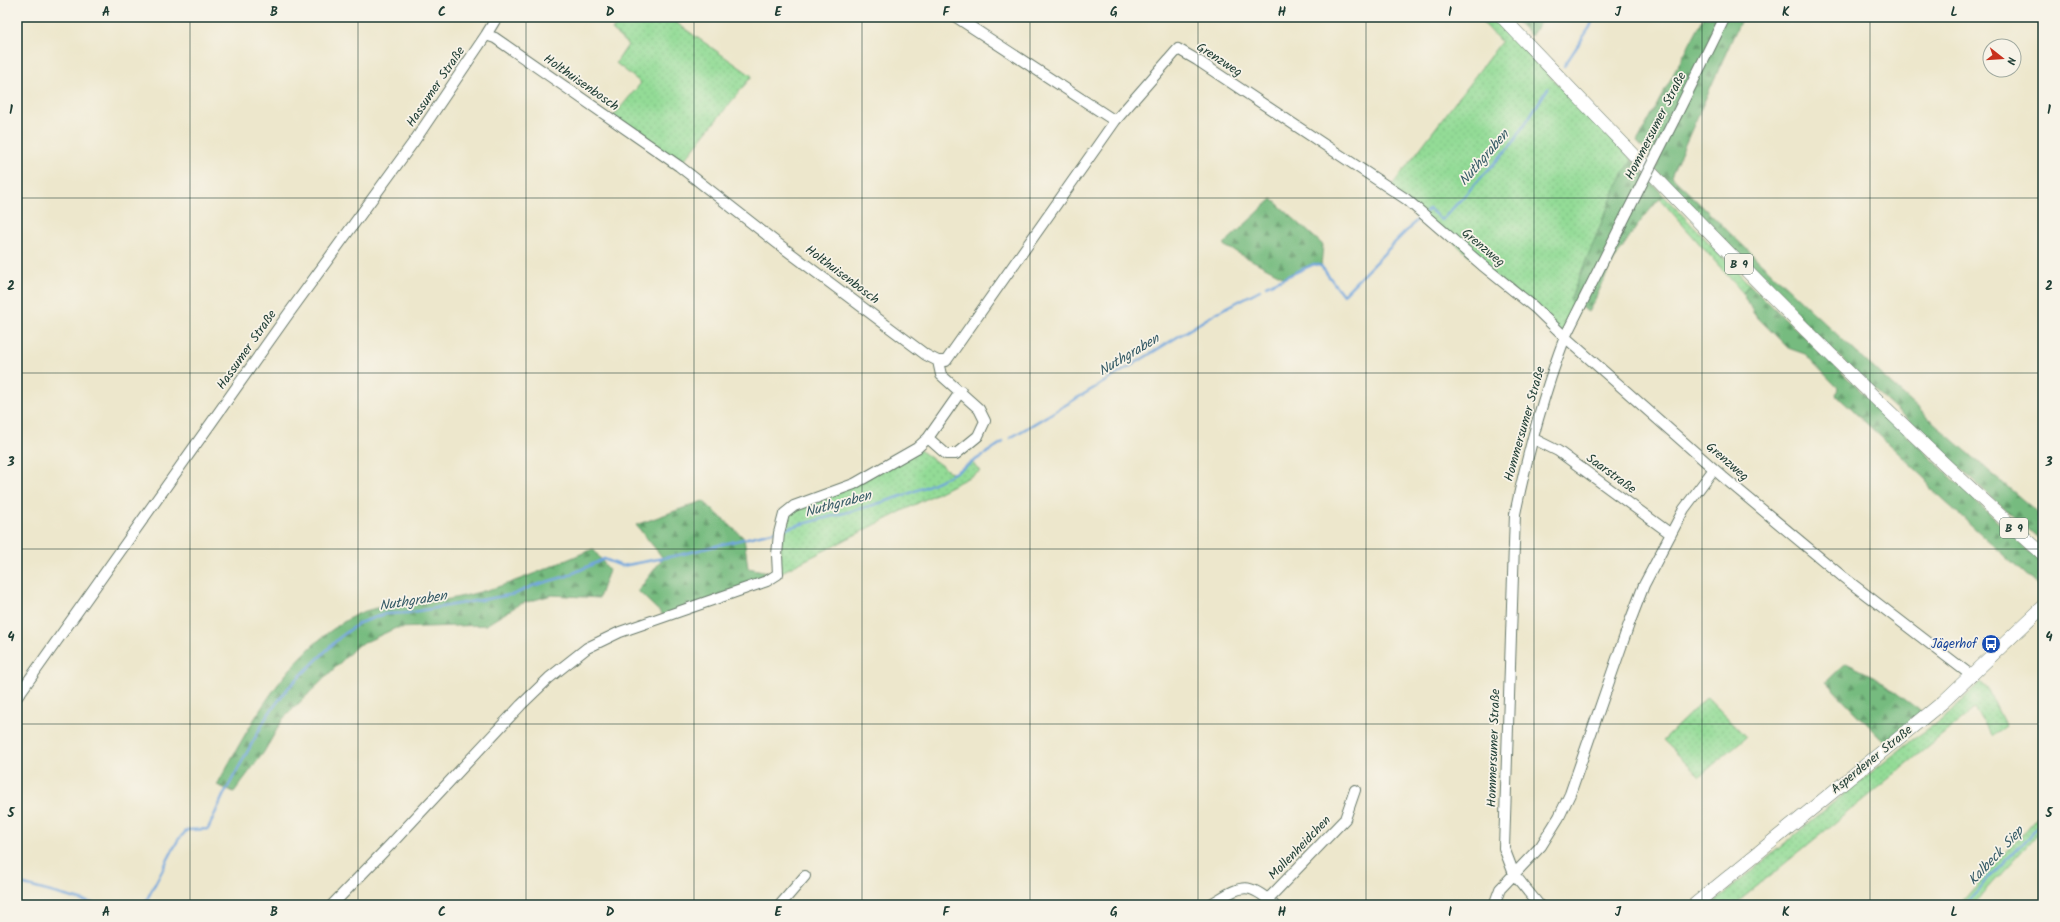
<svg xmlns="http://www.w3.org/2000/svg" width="2060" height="922" font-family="Kalam,sans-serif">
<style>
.grass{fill:url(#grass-dots);stroke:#598c65}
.forest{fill:url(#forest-firs);stroke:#4a7c5a}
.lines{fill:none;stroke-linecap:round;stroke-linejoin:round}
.stream{stroke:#70a5dd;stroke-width:2.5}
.minor-casing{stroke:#677869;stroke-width:12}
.major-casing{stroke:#677869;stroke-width:14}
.minor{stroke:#fff;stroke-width:10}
.major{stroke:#fff;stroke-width:13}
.minor-bridge-casing{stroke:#677869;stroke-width:12;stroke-linecap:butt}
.minor-bridge{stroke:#fff;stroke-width:10}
.grid{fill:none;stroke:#1f3d34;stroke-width:1;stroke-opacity:0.55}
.labels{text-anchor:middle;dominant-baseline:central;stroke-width:3.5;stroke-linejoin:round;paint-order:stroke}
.shield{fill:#f7f3e8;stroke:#60746a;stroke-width:1}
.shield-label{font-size:12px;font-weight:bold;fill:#1f3d34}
.street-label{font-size:13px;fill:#1f3d34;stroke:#f7f3e8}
.transit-label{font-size:13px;fill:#164399;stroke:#f7f3e8;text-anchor:end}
.water-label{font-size:14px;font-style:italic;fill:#375c67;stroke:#f7f3e8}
.neatline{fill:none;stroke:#1f3d34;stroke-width:1.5}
.grid-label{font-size:13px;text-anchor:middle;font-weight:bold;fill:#1f3d34}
</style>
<defs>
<pattern id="grass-dots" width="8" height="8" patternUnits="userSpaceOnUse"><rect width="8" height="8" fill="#93db96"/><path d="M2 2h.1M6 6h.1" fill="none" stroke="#7ebd82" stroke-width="1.8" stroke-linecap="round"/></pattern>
<pattern id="forest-firs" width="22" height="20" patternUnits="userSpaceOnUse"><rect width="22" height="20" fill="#76bb7f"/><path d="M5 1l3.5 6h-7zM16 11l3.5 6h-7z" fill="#609969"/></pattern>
</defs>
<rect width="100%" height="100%" fill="#f7f3e8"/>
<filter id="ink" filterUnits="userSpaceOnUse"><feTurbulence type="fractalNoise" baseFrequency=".025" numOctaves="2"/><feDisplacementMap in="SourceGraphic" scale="8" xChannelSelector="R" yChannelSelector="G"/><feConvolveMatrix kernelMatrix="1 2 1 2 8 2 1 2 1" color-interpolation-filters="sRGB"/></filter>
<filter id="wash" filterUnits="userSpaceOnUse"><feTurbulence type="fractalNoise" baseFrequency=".012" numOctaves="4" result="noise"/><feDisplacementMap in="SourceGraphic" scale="16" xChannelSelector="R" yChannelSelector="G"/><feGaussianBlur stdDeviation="0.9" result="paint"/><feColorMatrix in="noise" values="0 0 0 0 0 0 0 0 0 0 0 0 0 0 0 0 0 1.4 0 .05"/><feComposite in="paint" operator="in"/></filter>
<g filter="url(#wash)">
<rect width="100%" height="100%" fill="#ede7cc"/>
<!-- grass -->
<path class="grass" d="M621,17H668L752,76L679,166L611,119L641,83L616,63L628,45L612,30Z
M1478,17H1492L1632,160L1617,185L1570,300L1580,307L1565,337L1390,188L1501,42Z
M1663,195L1749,284L1743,293L1660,199Z
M917,448L953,474L971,462L981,471L778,574L784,514L854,484Z
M1980,682L1987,688L2006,727L1993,736L1974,709L1734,905H1711L1833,803L1911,741L1949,714Z
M1707,697L1746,737L1700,776L1663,740Z
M2043,811V828L1973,905H1959Z"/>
<!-- forest -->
<path class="forest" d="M1512,17H1544L1531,36Z
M1704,17H1742L1671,176C1792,294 1914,409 2043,517V542L2001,506L1832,350L1655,169L1659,164L1637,142Z
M1632,160L1663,195C1643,217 1625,241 1610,268C1602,282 1597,298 1588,312L1570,300L1617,185Z
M1272,199L1323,245L1321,266L1314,264L1284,277L1223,245Z
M1749,284L2043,565V590L1929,487L1925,478L1836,395L1838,388L1805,354L1788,348L1754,314L1743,293Z
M703,501L744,538L748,568L778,574L665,617L638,591L663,558L636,525Z
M593,549L609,570L599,598L552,595L520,604L486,625L396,628L357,646L283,719L264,752L234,792L217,785C251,723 286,655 350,618C371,605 399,606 423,603C442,601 462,597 480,592C519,582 556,564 593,549Z
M1846,663L1875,677L1923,713L1886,743L1826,682Z"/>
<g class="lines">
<!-- stream -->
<path class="stream" d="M1564,66L1590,27L1594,17
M1426,212L1429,209L1442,220L1512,144L1548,88
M1266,286L1314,264L1321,266L1343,295L1421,216
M1010,438L1121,372L1216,313L1260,290
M784,529C840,513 902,502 954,473C971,464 987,452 1003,442
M17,883L99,905
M144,905L178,840L187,830L208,829L223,796L267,716L288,688L339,638L359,623L385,614L407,613L515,594L532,586L567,576L604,559L622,566L679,555L776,531
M1964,905L2043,821"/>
</g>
</g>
<g filter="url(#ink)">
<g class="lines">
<!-- minor casing -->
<g class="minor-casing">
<path id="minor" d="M956,17L1115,121L1178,49L1197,60L1406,199L1482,265L1534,307L1565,337L1723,477L1843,577L1972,676
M486,35L495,38L679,166L777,243L926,355L938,361H946L1115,121
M1674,120L1725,17
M928,438L946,454H956L978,436L985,421L979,409L941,375L938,361
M1534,439L1558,451L1671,534
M17,697L289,313L415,140L486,35L497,17
M1268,899L1345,819L1355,790
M332,905L391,844L521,705L549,678L587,648L620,632L767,581L778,574L777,555L779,533L784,514L794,506L854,484L917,448L928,438L961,391
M780,905L805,876
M1209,905C1239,888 1246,878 1274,905
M1494,905L1500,889L1541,846L1559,817L1570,794L1629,624L1644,585L1684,509L1714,469
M1539,905L1514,874L1504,848L1515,514C1527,456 1544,392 1565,337L1628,211"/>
</g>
<!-- major casing -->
<g class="major-casing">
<path id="major" d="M1502,17C1677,201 1853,385 2043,554
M1694,905L1943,702L2043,607"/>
</g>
<!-- minor -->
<use href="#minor" class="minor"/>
<!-- major -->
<use href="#major" class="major"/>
<!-- minor-bridge casing -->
<g class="minor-bridge-casing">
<path id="minor-bridge" d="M1628,211L1674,120"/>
</g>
<!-- minor-bridge -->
<use href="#minor-bridge" class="minor-bridge"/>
</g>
</g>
<!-- grid -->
<path class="grid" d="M190,17V905M358,17V905M526,17V905M694,17V905M862,17V905M1030,17V905M1198,17V905M1366,17V905M1534,17V905M1702,17V905M1870,17V905M17,198H2043M17,373H2043M17,549H2043M17,724H2043"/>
<!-- icons -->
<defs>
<g id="bus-disc" transform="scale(1)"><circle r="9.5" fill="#1a4fb4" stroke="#f7f3e8"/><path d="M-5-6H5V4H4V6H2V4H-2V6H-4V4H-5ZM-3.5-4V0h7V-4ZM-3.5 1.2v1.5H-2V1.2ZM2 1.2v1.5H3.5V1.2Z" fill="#fff"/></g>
</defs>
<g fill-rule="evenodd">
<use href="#bus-disc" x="1991" y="644"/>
</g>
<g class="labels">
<!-- shield labels -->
<g class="shield">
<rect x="1725" y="254" width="28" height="20" rx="3"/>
<rect x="2000" y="518" width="28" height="20" rx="3"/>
</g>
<g class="shield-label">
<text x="1739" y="264">B 9</text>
<text x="2014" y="528">B 9</text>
</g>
<!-- street labels -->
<g class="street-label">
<text transform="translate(1219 60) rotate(33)">Grenzweg</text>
<text transform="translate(581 83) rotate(35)">Holthuisenbosch</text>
<text transform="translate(436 87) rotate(-56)">Hassumer Straße</text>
<text transform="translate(1656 126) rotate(-63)">Hommersumer Straße</text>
<text transform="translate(1483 248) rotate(40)">Grenzweg</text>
<text transform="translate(842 275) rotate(37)">Holthuisenbosch</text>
<text transform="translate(247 350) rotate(-55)">Hassumer Straße</text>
<text transform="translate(1525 424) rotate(-74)">Hommersumer Straße</text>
<text transform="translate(1727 462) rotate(41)">Grenzweg</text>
<text transform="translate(1611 474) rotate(36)">Saarstraße</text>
<text transform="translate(1494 748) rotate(-88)">Hommersumer Straße</text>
<text transform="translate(1872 760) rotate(-39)">Asperdener Straße</text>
<text transform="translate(1300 848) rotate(-46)">Mollenheidchen</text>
</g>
<!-- transit labels -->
<g class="transit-label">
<text x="1977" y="644">Jägerhof</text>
</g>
<!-- water labels -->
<g class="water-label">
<text transform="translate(1484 158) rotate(-49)">Nuthgraben</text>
<text transform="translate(1129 355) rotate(-31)">Nuthgraben</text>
<text transform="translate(838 504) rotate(-15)">Nuthgraben</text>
<text transform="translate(413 601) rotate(-9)">Nuthgraben</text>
<text transform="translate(1996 856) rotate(-47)">Kalbeck Siep</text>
</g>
</g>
<!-- margin -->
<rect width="2060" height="922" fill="none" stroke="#f7f3e8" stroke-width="44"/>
<!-- north arrow -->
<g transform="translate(2002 58) rotate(107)"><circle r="19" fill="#f7f3e8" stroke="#a1aaa0"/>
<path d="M0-3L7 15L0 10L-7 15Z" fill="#c8321e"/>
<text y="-6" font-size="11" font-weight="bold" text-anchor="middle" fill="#1f3d34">N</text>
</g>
<rect x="22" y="22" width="2016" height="878" class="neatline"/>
<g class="grid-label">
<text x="106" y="16">A</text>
<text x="274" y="16">B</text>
<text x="442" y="16">C</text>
<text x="610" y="16">D</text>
<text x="778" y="16">E</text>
<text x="946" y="16">F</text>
<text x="1114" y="16">G</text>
<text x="1282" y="16">H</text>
<text x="1450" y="16">I</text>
<text x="1618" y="16">J</text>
<text x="1786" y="16">K</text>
<text x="1954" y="16">L</text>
<text x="11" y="114">1</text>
<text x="2049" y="114">1</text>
<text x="11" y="290">2</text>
<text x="2049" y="290">2</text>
<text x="11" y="466">3</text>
<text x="2049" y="466">3</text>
<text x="11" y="641">4</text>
<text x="2049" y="641">4</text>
<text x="11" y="817">5</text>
<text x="2049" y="817">5</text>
<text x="106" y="916">A</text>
<text x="274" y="916">B</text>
<text x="442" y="916">C</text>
<text x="610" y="916">D</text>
<text x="778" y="916">E</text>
<text x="946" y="916">F</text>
<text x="1114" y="916">G</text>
<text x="1282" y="916">H</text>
<text x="1450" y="916">I</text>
<text x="1618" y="916">J</text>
<text x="1786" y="916">K</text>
<text x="1954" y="916">L</text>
</g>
</svg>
